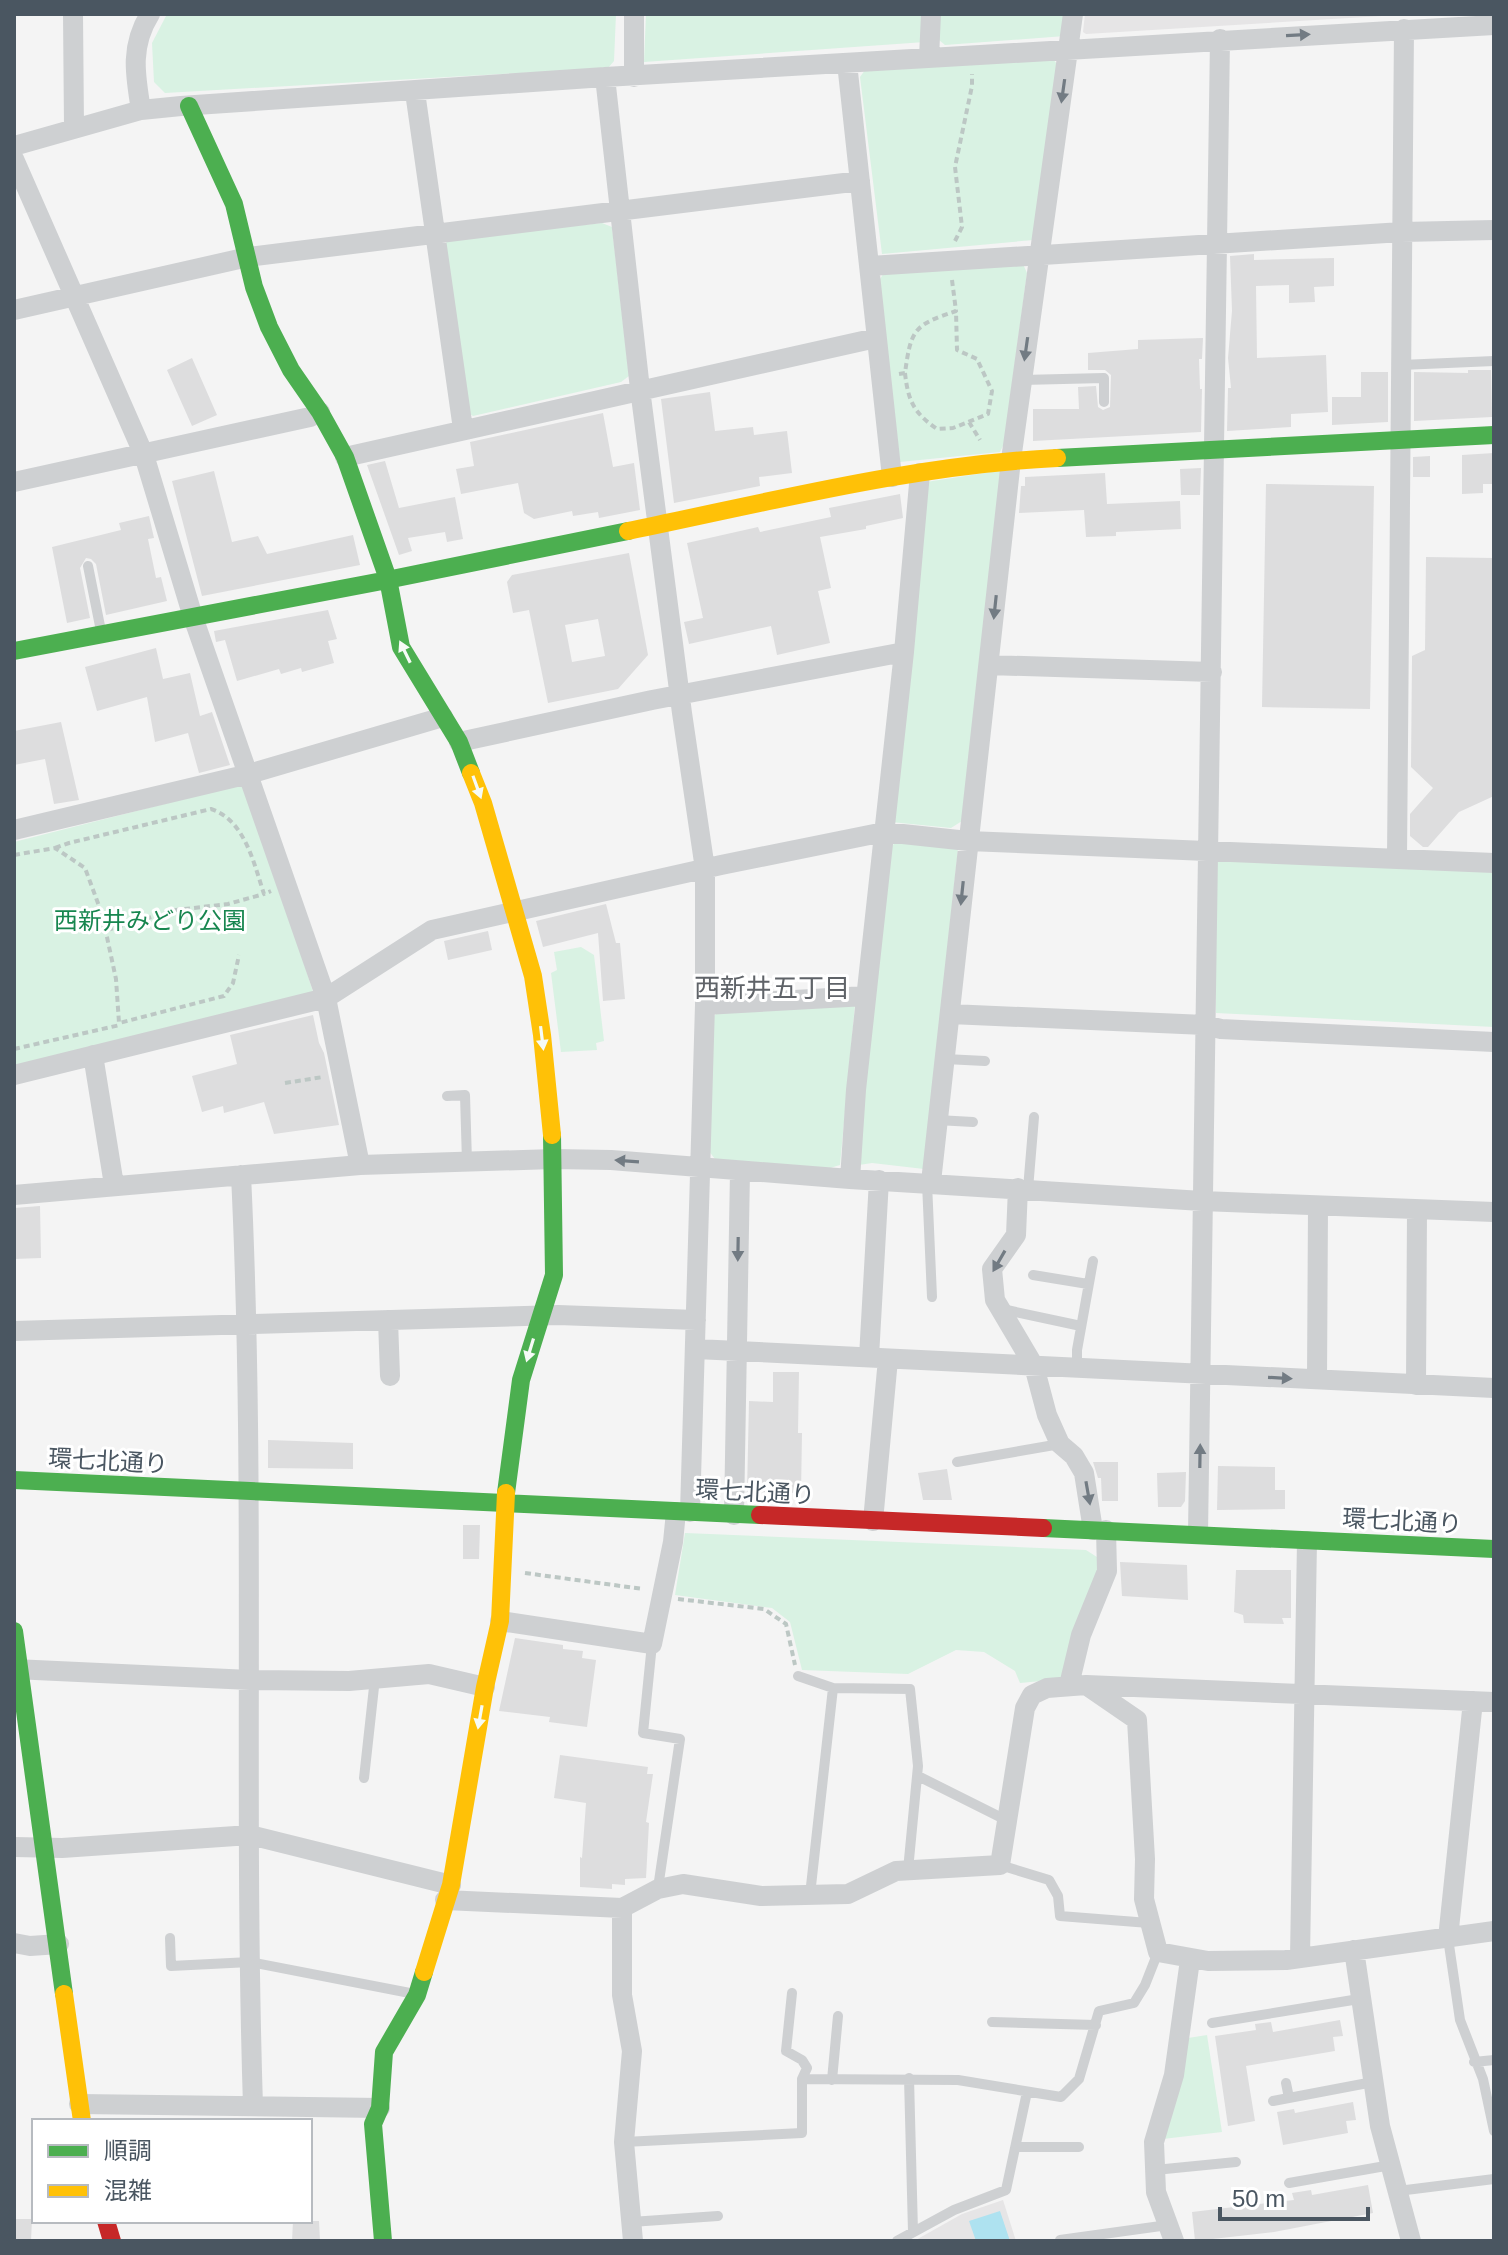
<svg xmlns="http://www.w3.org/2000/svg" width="1508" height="2255" font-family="Helvetica,'Noto Sans JP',sans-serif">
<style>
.education{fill:#e6e5e6}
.green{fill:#d9f2e3}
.water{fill:#aee2f0}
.building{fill:#ddddde;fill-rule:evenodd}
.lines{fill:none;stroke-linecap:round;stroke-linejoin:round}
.path{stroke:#bcc7c4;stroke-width:4;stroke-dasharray:6 4;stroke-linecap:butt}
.lane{stroke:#ced0d2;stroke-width:10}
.street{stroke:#ced0d2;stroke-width:20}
.fast{stroke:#4caf50;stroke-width:18}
.slow{stroke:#ffc107;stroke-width:18}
.jam{stroke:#c62828;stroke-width:18}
.oneway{fill:#727b83}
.oneway2{fill:#f6fbf6}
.labels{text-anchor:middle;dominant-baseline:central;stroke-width:6;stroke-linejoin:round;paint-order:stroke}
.park-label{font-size:24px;fill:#17864f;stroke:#fff}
.street-label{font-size:24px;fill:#4a5661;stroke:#fff}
.neighbourhood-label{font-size:26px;fill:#5f6368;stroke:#fff}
</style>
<rect width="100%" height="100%" fill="#f4f4f4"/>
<!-- education -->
<path class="education" d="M1085,14H1415L1086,34L1083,32Z
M1003,2200L1016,2241H914L962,2214Z"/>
<!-- green -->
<path class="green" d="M176,14H616L614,61L608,68L165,93L154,82L152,43L166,16Z
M646,14H925V42L644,62Z
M939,14H1067L1065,36L945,45L939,40Z
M1052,58L1057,64L1033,240L882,254L860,77L865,70Z
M602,223L612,227L629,376L621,382L473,416L466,411L442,248L449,239Z
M1023,264L1027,273L1004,444L1000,452L900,462L879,281L883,274Z
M1004,470L962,821L951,828L891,822L926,482Z
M247,783L313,992L14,1068V842Z
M898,841L958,849L924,1169L872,1163L859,1165L856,1163L890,847Z
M1213,860L1494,872V1027L1216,1013Z
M581,947L594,955L604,1041L596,1043L597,1050L561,1052L551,973L557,970L554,952Z
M855,1005L840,1165L830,1168L715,1159L708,1150L711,1019L718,1012Z
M685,1533L1086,1550L1100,1559L1095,1593L1063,1679L1020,1683L1015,1671L984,1652L956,1650L908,1674L802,1670L790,1622L772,1608L675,1595Z
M1207,2035L1222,2132L1163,2139L1188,2038Z"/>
<!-- water -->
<path class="water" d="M1000,2211L1010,2241H976L969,2221Z"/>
<!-- building -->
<path class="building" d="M1254,254V260L1334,258V286L1314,287L1315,302L1289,303V285L1256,286L1257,358L1326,355L1328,412L1291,414V427L1227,431L1228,388H1231L1228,358L1232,311L1230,256Z
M1203,338L1202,359H1199L1200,389H1202L1201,432L1033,441V409H1079L1078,387L1096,386L1098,407L1103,410L1110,407L1111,375L1105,370H1088V353L1138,349V340Z
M192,358L217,415L192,426L167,370Z
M1468,370H1491L1492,417L1414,421V372L1468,373Z
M1361,372H1388V422L1332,425V397H1361Z
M710,392L715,431L753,427L754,435L787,431L792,473L759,477L760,486L674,503L661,399Z
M603,413L613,467L634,463L640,510L599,518L598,512L573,516L572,511L534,519L524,513L518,483L461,494L456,469L474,466L470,442Z
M1494,453V484H1483V493L1462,494V455Z
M1430,456V477H1413V457Z
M385,461L399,508L455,497L463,539L447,542L445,532L408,538L412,551L399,555L367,465Z
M1201,468L1200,495H1181L1180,469Z
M214,471L232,542L258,536L267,554L353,535L360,565L202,596L172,481Z
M1105,473L1107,504L1180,501L1181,529L1116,532V536L1086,537L1084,510L1019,513L1021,486H1025V477Z
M1266,484L1374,486L1370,709L1262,707Z
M900,494L903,518L866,526V529L820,537L831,588L818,591L830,643L777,655L771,626L689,644L684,622L703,618L687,543L758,527L760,532L831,517L829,508Z
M149,516L154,538L148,539L156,578L161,577L167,601L106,615L96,564L91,559L86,558L80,568L90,618L67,623L52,547L121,530L119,523Z
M629,553L648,655L618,689L548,703L529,610L513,613L507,582L512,575ZM598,619L605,656L572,662L565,625Z
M1426,557L1494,558V796L1459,812L1428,847H1423L1410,836V814L1433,788L1411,767L1412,659V656L1425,650Z
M328,610L337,639L328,641L334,663L302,672L301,668L281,674L279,669L237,681L225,640L216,642L214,631Z
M156,648L163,679L190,673L200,716L212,712L230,765L199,773L188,733L155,742L147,697L97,711L85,667Z
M61,722L79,800L54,804L45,759L14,765V731Z
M606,904L616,943H620L625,999L603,1001L598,933L543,947L536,921Z
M488,931L492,950L448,960L444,941Z
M313,1015L319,1043L324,1053L339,1125L274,1134L264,1102L224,1113L223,1106L202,1112L192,1076L237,1064L230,1035Z
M40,1206L41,1258L14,1259V1208Z
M773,1372H799L798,1433H802L801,1493L747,1492L749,1401L773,1402Z
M268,1440L353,1443V1469L268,1468Z
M1093,1462H1118V1501H1102L1101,1478H1098Z
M1218,1466L1275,1467V1490H1285V1509L1217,1510Z
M947,1469L952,1500H923L918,1473Z
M1186,1472L1185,1501L1181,1507H1158L1157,1473Z
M463,1525H480L479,1559H463Z
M1120,1562L1187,1565L1188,1600L1122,1596Z
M1236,1570H1291V1618H1282L1284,1624L1244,1623L1243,1615L1234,1612Z
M515,1638L563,1645V1649L583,1651L582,1658L596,1660L587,1727L549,1722L550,1717L499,1711Z
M560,1755L648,1767L647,1774H653L646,1822L649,1823L646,1878L625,1879V1885L612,1884V1889L580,1887V1857L582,1858L586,1803L554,1798Z
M1340,2020L1343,2036L1333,2037L1335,2051L1246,2066L1255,2121L1228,2126L1215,2036L1256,2030L1255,2024L1271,2022L1273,2032Z
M1353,2102L1356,2120L1346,2121L1348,2133L1283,2145L1277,2112L1294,2109L1295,2113Z
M1368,2185L1373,2213L1274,2232L1195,2241L1192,2212L1294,2200L1292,2193L1311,2190L1312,2195Z
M14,2219H32L31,2241H14Z
M293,2221H319L320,2241H292Z"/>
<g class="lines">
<!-- path -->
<path class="path" d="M955,241L962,227L955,167L972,86V74
M905,373C908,401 914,413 937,429L953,428L988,414L992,391L977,359L957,350L956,311
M899,374L905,373C911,329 914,325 956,311L952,280
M969,422L980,440
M55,848L69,843L211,809C245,820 254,864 264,894L271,891
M14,855L55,848L85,868L102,914L116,979L119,1023L224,996L233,983L239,955
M107,930L176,910L228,904L264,894
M14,1049L120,1025
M285,1083L323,1077
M525,1573L643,1589
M678,1599L764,1609L786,1624L795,1665"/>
<!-- lane -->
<path class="lane" d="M1401,365L1494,361
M1022,380L1104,378V402
M88,566L101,631
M945,1059L985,1061
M447,1096L465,1095L467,1162
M937,1120L973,1122
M927,1183L932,1297
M1028,1189L1034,1117
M1033,1275L1088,1284
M1002,1309L1081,1326
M1077,1367V1350L1093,1261
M957,1462L1060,1444
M652,1644L643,1733L680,1739L658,1888
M798,1676L833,1688L910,1689L918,1766L908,1870
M918,1776L1008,1821
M364,1778L375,1678
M1000,1865L1049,1880L1058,1896L1060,1916L1149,1923
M810,1895L833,1688
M170,1938L171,1966L250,1962L415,1994
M1448,1938L1460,2020L1483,2079L1494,2131
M792,1993L786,2051L802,2060L807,2068L802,2079
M992,2022L1096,2025
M1212,2023L1359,1999
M1474,2062L1494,2060
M909,2078L913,2232
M832,2080L838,2016
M1286,2083L1289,2098
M1273,2101L1373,2082
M624,2142L802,2133V2079L958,2080L1061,2097L1079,2079L1099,2011L1134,2003L1145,1985L1158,1952
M1016,2147H1079
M1155,2170L1236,2162
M1289,2183L1391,2165
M1398,2191L1494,2179
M631,2222L718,2216
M1060,2240L1168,2225
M897,2241L954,2210L1006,2190L1027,2092"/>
<!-- street -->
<path class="street" d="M73,14L74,127
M634,14V77
M929,58L931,14
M847,63L892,477
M605,77L640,389L682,713L705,869V1005L690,1512
M415,92L463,429
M141,110C135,74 130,46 150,14
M14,146L141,110L181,106L605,77L1494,25
M14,159L144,455L193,617L326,998L360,1165
M870,266L1402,232L1494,230
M14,310L248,257L860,181
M345,457L876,338
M14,482L310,417L320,412
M989,665L1212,672
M459,742L652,700L904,652
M14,830L249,774L443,717
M1397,859L1404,29
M705,1005L866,996
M950,1014L1205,1025L1221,1029L1494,1042
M93,1055L114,1185
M14,1075L326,998L432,930L721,865L884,832L968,841L1494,863
M241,1175C256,1485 243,1796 253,2106
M850,1179L856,1090L904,652L920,473
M931,1182L1011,460L1073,14
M1018,1188L1016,1235L992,1269L995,1300L1034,1366L1047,1415L1060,1444L1074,1456L1084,1473L1093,1530
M14,1195L360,1165L554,1159L611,1160L850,1179L1202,1201L1494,1212
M388,1320L390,1376
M14,1331L558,1315L696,1320
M696,1349L1494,1388
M869,1357L879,1180
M1317,1380L1318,1207
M1416,1385L1417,1211
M734,1515L740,1171
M873,1521L888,1359
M1198,1534L1220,39
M500,1621L652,1644L673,1542L676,1512
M14,1669L250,1680L349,1681L429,1674L485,1687
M1069,1685L1081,1635L1107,1571L1106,1530
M1086,1685L1137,1720L1145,1859L1144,1899L1158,1952L1208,1961L1286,1960L1494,1931
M14,1847L62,1848L250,1835L451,1885
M445,1900L622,1908L658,1889L683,1884L761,1896L848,1894L896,1871L1000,1865L1025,1708L1032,1695L1047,1688L1086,1685L1494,1702
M622,1908V1995L632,2051L624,2142L633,2241
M1448,1938L1473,1701
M14,1943L30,1946L59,1944
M1354,1950L1380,2126L1411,2241
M1300,1958L1307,1541
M79,2104L380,2108
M1174,2241L1156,2192L1154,2142L1174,2075L1190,1960"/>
<!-- fast -->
<path class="fast" d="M189,106L234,204L254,287L269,327L291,370L320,412L345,457L388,579L401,647L459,742L471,773
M1057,458L1494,435
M14,651L377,582L628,531
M14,1480L760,1515
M506,1493L521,1380L554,1275L552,1135
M1043,1528L1494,1549
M14,1631L64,1994
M383,2241L373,2124L380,2108L384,2052L417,1995L424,1972"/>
<!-- slow -->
<path class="slow" d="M628,531C770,502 912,465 1057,458
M471,773L483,803L533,976L542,1035L552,1135
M424,1972L451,1885L485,1687L500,1621L506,1493
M64,1994L82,2121"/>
<!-- jam -->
<path class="jam" d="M760,1515L1043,1528
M106,2221L112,2241"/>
</g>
<!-- one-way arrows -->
<defs><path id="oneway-solid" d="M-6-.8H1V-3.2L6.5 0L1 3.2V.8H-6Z" transform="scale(2)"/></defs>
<g class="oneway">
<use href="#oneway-solid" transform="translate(1298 35) rotate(-3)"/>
<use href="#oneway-solid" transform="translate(1063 91) rotate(98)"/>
<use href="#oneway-solid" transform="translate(1026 349) rotate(98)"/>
<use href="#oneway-solid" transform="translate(995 607) rotate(96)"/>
<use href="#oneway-solid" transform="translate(962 893) rotate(96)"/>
<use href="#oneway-solid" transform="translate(627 1161) rotate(-176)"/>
<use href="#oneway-solid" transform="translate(738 1249) rotate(91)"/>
<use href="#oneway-solid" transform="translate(999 1261) rotate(120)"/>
<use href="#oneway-solid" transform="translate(1280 1378) rotate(3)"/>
<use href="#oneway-solid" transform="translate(1200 1456) rotate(-89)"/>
<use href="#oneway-solid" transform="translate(1088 1493) rotate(80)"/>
</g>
<g class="oneway2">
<use href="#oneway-solid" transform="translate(405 652) rotate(-116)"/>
<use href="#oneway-solid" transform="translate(477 787) rotate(70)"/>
<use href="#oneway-solid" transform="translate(542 1038) rotate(83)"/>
<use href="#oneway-solid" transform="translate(530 1350) rotate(107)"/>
<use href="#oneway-solid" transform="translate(480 1717) rotate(100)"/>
</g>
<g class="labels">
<!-- park labels -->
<g class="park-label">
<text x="150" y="920">西新井みどり公園</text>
</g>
<!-- street labels -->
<g class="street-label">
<text transform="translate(108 1461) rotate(3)">環七北通り</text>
<text transform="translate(755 1492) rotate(3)">環七北通り</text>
<text transform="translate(1402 1521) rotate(3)">環七北通り</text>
</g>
<!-- neighbourhood labels -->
<g class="neighbourhood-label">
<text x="772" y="988">西新井五丁目</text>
</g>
</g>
<!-- border -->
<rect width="1508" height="2255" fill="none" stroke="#4a5661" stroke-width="32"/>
<!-- legend -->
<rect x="32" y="2119" width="280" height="104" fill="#ffffff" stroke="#b7bbc0" stroke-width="2"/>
<rect x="48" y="2145" width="40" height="12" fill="#4caf50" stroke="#b7bbc0" stroke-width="2"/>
<text x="104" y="2159" font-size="24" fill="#4a5661">順調</text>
<rect x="48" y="2185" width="40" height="12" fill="#ffc107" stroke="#b7bbc0" stroke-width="2"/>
<text x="104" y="2199" font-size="24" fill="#4a5661">混雑</text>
<!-- scale -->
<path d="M1220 2207v12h148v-12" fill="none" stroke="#4a5661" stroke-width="4"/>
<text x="1232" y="2207" font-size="24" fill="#4a5661" stroke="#ffffff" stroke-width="6" paint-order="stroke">50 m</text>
</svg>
